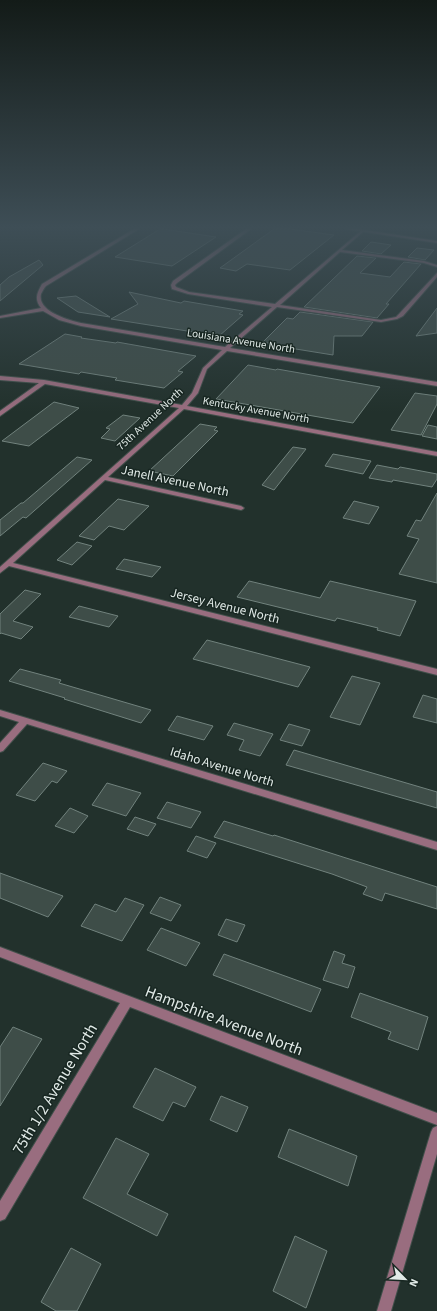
<svg xmlns="http://www.w3.org/2000/svg" width="437" height="1311" font-family="'Source Sans 3',sans-serif">
<style>
.building{fill:#3e4d48;stroke:#71827d}
.lines{fill:none;stroke-linecap:round;stroke-linejoin:round}
.minor-casing{stroke:#414f4a;stroke-width:2}
.tertiary-casing{stroke:#414f4a;stroke-width:2}
.minor{fill:#996d7f;fill-rule:evenodd}
.tertiary{fill:#996d7f;fill-rule:evenodd}
.labels{text-anchor:middle;dominant-baseline:central;stroke-width:3;stroke-linejoin:round;paint-order:stroke}
.far-street-label{font-size:11px;fill:#e1eae7;stroke:#182722}
.street-label{font-size:13px;fill:#e1eae7;stroke:#182722}
.near-street-label{font-size:16px;fill:#e1eae7;stroke:#182722}
</style>
<rect width="100%" height="100%" fill="#22312c"/>
<!-- building -->
<path class="building" d="M160,229H163L216,237L172,266L115,257Z
M274,229H290L334,235L290,270L247,264L236,271L220,268Z
M371,242L391,245L381,254L362,251Z
M417,248L434,250L425,260L408,257Z
M357,256L376,258L360,273L390,277L404,262L421,264L386,304H389L377,318L304,307Z
M39,260L43,265L0,301V285L9,277Z
M129,292L181,303L184,301L243,311L239,314L243,315L219,336L111,319L138,304Z
M76,296L110,317L78,312L57,298Z
M437,308V333L416,336Z
M300,312L373,322L362,336H334L333,355L271,345L273,344L263,342L287,318L293,319Z
M65,334L82,337L81,338L116,343L117,342L196,356L178,371L183,372L164,388L115,380L117,378L81,372L79,374L19,364Z
M248,365L276,370L277,369L380,387L353,423L216,399Z
M415,393L437,396V404L421,435L391,430Z
M54,402L79,408L29,446L2,441Z
M123,415L140,418L115,441L101,438L110,429L106,428Z
M200,424L217,427L214,430L218,431L173,476L149,471Z
M428,425L437,427V439L422,436Z
M293,447L306,449L274,490L262,485Z
M333,454L371,461L363,474L325,466Z
M77,457L92,460L26,518L23,517L0,536V520L21,503H23Z
M377,465L398,469L400,467L437,474V479L432,487L393,480L392,482L369,478Z
M437,493V583L399,574L419,539L407,536L416,520L421,521Z
M118,499L149,506L124,530L109,526L94,540L79,536Z
M354,501L379,507L369,524L343,518Z
M77,542L92,546L72,565L57,560Z
M124,559L161,567L152,577L116,569Z
M249,581L320,598L330,581L416,601L400,636L377,630L378,628L337,618L335,621L237,597Z
M25,590L41,594L13,621L33,627L21,639L1,633L0,634V614Z
M79,606L118,616L109,627L69,617Z
M207,640L310,667L298,687L193,659Z
M20,669L61,680L59,683L151,710L141,723L64,699L65,698L9,681Z
M352,676L380,683L360,725L330,717Z
M423,695L437,699V723L413,717Z
M177,716L213,726L204,740L168,730Z
M234,723L273,734L260,756L239,750L244,740L227,735Z
M289,724L310,730L302,746L280,740Z
M294,750L437,792V808L286,765Z
M43,763L67,771L57,783L52,781L35,801L16,795Z
M107,783L141,793L126,816L92,805Z
M167,802L201,812L191,828L157,818Z
M70,808L88,816L74,833L55,826Z
M135,817L156,824L148,836L127,829Z
M224,821L273,836L274,835L437,887V909L385,893L382,901L363,894L367,887L332,874L214,837Z
M196,836L216,843L207,858L187,851Z
M0,873L63,896L48,917L0,898Z
M160,897L181,905L171,921L150,913Z
M125,898L144,905L122,941L81,926L95,904L116,912Z
M226,919L245,925L237,942L218,935Z
M161,928L200,943L186,966L147,950Z
M334,951L345,955L342,963L355,967L348,988L323,980Z
M224,954L321,989L311,1012L213,975Z
M360,993L428,1017L418,1050L388,1039L391,1032L351,1017Z
M13,1027L42,1039L0,1106V1047Z
M155,1068L196,1087L185,1107L173,1102L163,1121L133,1107Z
M221,1096L248,1107L237,1132L210,1120Z
M289,1129L357,1156L348,1186L278,1157Z
M116,1138L149,1154L127,1194L168,1214L157,1236L83,1198Z
M295,1236L327,1251L306,1308L273,1291Z
M71,1248L101,1264L77,1311H56L41,1302Z"/>
<g class="lines">
<!-- minor casing -->
<g class="minor-casing">
<path id="minor" d="M134,229H139L46,286C44,288 42,292 41,294C37,312 69,320 81,323L225,347L272,307L188,294L172,289L171,285L173,281L246,229H251L177,283L175,285L176,287L189,292L275,304L362,230L363,232L342,250L424,261L437,265V267L424,263L340,252L280,305L381,320L396,317L399,314L437,273V277L403,316L397,319L381,322L277,307L230,348L437,382V386L227,351L207,369L198,393L187,406L437,452V456L184,409L108,477L241,506L244,508L243,509L241,510L105,480L13,563L437,669V675L9,566L0,573V567L179,408L45,384L0,416V411L39,383L0,380V376L44,380L182,405L192,393L203,368L222,350L81,326L59,320L43,311L0,318V316L41,308C34,299 37,293 42,284Z
M0,710L437,842V850L27,724L3,751L0,752V743L19,722L0,716Z
M0,947L437,1113V1125L130,1007L5,1219L0,1221V1201L120,1003L0,957Z
M437,1126V1154L391,1311H377L431,1132L433,1128Z"/>
</g>
<!-- tertiary casing -->
<g class="tertiary-casing">
<path id="tertiary" d="M358,229L437,241V243L345,229Z"/>
</g>
<!-- minor -->
<use href="#minor" class="minor"/>
<!-- tertiary -->
<use href="#tertiary" class="tertiary"/>
</g>
<!-- sky -->
<linearGradient id="sky" x2="0" y2="1"><stop stop-color="#131b18"/><stop offset="0.55" stop-color="#3e4e56"/><stop offset="1" stop-color="#3e4e56" stop-opacity="0"/></linearGradient>
<rect width="437" height="413" fill="url(#sky)"/>
<g class="labels">
<!-- far-street labels -->
<g class="far-street-label">
<text transform="translate(241 341) rotate(9)">Louisiana Avenue North</text>
<text transform="translate(256 410) rotate(10)">Kentucky Avenue North</text>
<text transform="translate(150 419) rotate(-43)">75th Avenue North</text>
</g>
<!-- street labels -->
<g class="street-label">
<text transform="translate(175 481) rotate(12)">Janell Avenue North</text>
<text transform="translate(225 606) rotate(14)">Jersey Avenue North</text>
<text transform="translate(222 767) rotate(17)">Idaho Avenue North</text>
</g>
<!-- near-street labels -->
<g class="near-street-label">
<text transform="translate(224 1021) rotate(21)">Hampshire Avenue North</text>
<text transform="translate(55 1089) rotate(-59)">75th 1/2 Avenue North</text>
</g>
</g>
<!-- north arrow -->
<g transform="translate(405 1279) rotate(114)" stroke="#182722" stroke-width="3" paint-order="stroke">
<path d="M0-3L7 15L0 10L-7 15Z" fill="#e1eae7"/>
<text y="-6" font-size="11" font-weight="bold" text-anchor="middle" fill="#e1eae7">N</text>
</g>
</svg>
